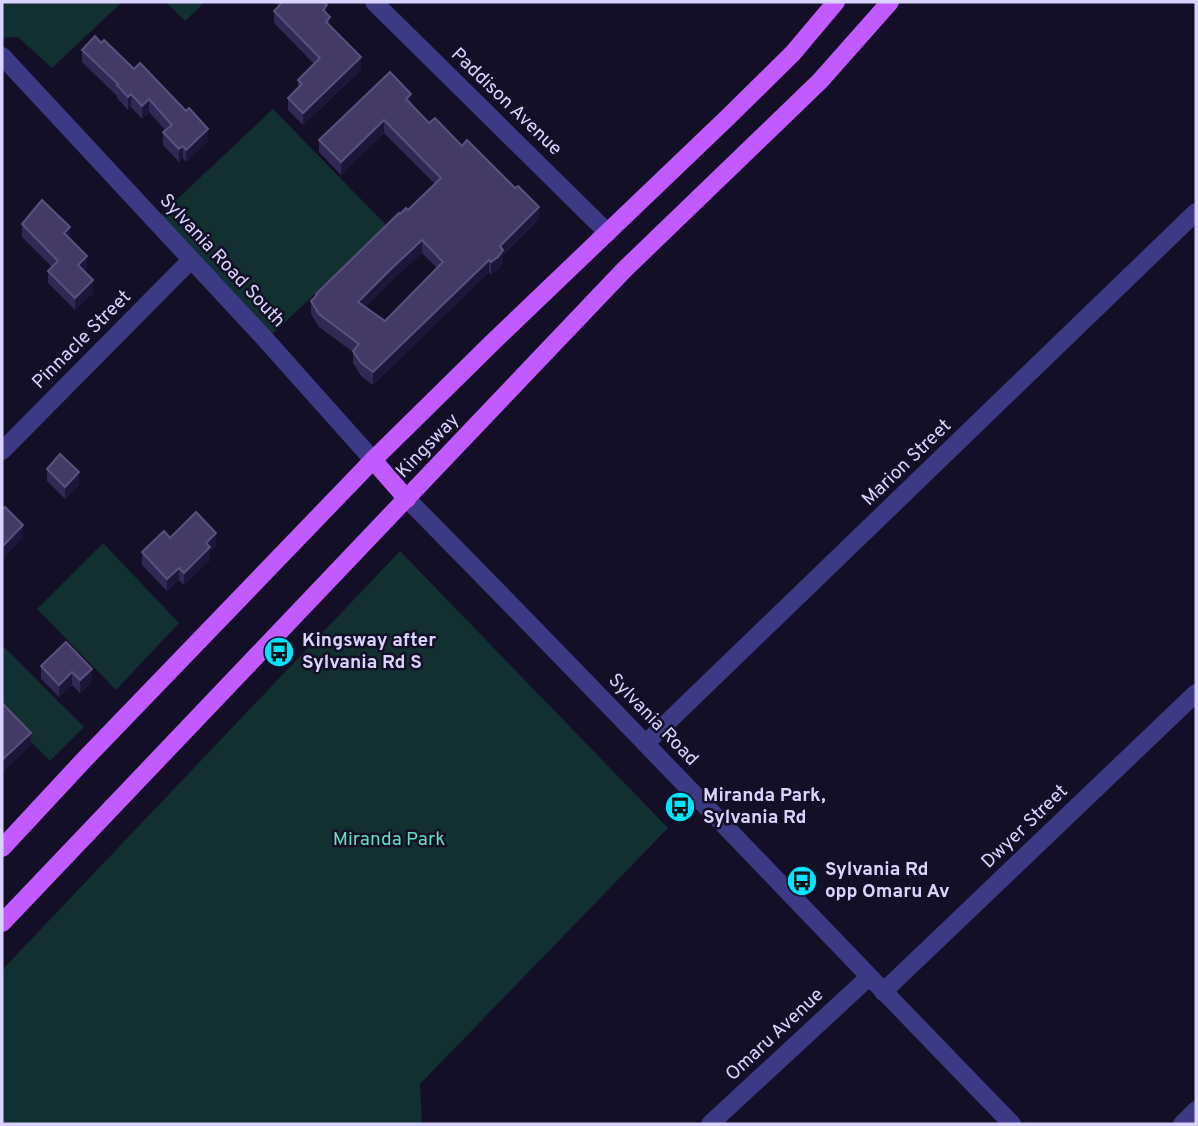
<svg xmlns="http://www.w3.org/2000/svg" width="1198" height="1126" font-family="Overpass,sans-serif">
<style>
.green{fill:#12302f}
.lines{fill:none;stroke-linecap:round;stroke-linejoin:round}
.minor{stroke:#3d3a85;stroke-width:18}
.tertiary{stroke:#3d3a85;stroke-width:18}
.primary{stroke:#c25bff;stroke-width:18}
.wall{fill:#312854;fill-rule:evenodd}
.shaded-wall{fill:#1d163a}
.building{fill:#433a66;stroke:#5a527e;stroke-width:2;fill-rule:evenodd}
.labels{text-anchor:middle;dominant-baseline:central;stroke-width:5;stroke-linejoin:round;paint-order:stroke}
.street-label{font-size:19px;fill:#d9d4ff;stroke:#130f26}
.poi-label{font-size:19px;font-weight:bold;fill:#d9d4ff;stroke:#130f26;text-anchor:start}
.park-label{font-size:19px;fill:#5fe0c0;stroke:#130f26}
</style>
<rect width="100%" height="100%" fill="#130f26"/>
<!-- green -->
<path class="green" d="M2,2H122L52,68L18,37L2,38Z
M166,2H205L185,21Z
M273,109L387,226L266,340L155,220Z
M103,543L179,623L116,690L37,609Z
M400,551L668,828L420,1084L422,1124H2V970Z
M2,645L84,727L50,761L2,713Z"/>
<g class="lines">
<!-- minor -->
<path class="minor" d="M374,2L608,233
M2,451L191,260
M646,743L1196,212
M883,992L1196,693
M710,1124L869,977
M1182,1124L1196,1110"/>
<!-- tertiary -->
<path class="tertiary" d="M2,56L266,340L373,460
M407,499C611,705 810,916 1012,1124"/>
<!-- primary -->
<path class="primary" d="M373,460L407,499
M2,848L82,762L373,460L496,339L726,119L793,53L836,2
M2,923L624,270L820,81L890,2"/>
</g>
<!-- wall -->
<path class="wall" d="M274,2H324L330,26L361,70L303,125L288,110V98L298,88V80L314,64L274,23V11L279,6Z
M82,50L208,141L186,162L183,158L179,162L163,145V132L165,130L149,112L142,119L131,107L128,110L117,98V96L82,62Z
M411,104L429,123L462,146L539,219L503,255V262L498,269L491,275L489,272L373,385L361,376L353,363V352L319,327L311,314V301L316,296V294L400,214L408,210L435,184L384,133L341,175L319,152V140ZM422,253L437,268L385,321L365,307L391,281Z
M22,224L70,239L87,268L84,271L93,293L75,310L48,283V271L52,267L22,237Z
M47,469L79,485L65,499L47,481Z
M170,538L216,545L210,551V560L184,585L179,580L167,591L142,565V552Z
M66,642L92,681L80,693L72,685L59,697L41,679V666Z"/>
<!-- shaded-wall -->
<path class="shaded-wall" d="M361,57V70L303,125V113Z
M131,94V107L128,110V97Z
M411,94V107L406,99Z
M149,99V112L142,119V106Z
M384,120V133L341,175V162Z
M208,129V141L186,162V150Z
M183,146V158L179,162V149Z
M539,207V219L503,255V262L498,269L491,275V262L500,246Z
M70,227V239L64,233Z
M422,240V253L391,281L358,314V302L391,269Z
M87,256V268L78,277V265Z
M489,260V272L373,385V372Z
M93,280V293L75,310V298Z
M79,472V485L65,499V487Z
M23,525V538L2,560V547Z
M216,533V545L210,551V560L184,585V573L206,543Z
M179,568V580L167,591V579Z
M92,669V681L80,693V680Z
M72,672V685L59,697V685Z
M31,733V745L2,773V760Z"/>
<!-- building -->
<path class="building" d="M283,2H324L327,5L323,10L330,17L326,22L361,57L303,113L288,98L302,84L298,80L320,58L274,11Z
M95,36L101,43L104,40L134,69L140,63L186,111L189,108L208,129L186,150L183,146L179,149L163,132L172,125L149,99L142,106L131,94L128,97L117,85L118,84L82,50Z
M390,72L411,94L406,99L429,123L435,118L462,146L467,140L515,188L518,186L539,207L500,246L503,250L498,257L491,262L489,260L373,372L361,363L353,351L359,344L319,314L311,301L317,295L316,294L399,213L400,214L406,208L408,210L441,178L384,120L341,162L319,140ZM422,240L443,262L385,321L358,302L391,269Z
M42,200L70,227L64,233L87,256L78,265L93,280L75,298L48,271L58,261L22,224Z
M60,454L79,472L65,487L47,469Z
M5,507L23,525L2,547V510Z
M196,512L216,533L206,543L210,547L184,573L179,568L167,579L142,552L164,531L170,538Z
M66,642L92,669L80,680L72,672L59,685L41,666Z
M2,703L31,733L2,760Z"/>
<!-- icons -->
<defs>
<g id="bus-disc" transform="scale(1.575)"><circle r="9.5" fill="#00e5ff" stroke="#130f26"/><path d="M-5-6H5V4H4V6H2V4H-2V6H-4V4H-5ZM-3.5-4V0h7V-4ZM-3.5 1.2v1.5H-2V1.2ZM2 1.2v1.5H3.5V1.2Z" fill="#111"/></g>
</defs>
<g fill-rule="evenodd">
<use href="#bus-disc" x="279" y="652"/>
<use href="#bus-disc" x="680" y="807"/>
<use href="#bus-disc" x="802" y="881"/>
</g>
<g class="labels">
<!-- street labels -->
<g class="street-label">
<text transform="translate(506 102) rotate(44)">Paddison Avenue</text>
<text transform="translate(222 261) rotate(47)">Sylvania Road South</text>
<text transform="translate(82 340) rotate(-45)">Pinnacle Street</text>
<text transform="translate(428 446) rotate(-46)">Kingsway</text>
<text transform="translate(907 463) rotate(-44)">Marion Street</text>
<text transform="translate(653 720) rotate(46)">Sylvania Road</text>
<text transform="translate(1025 827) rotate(-44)">Dwyer Street</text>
<text transform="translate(775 1035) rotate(-43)">Omaru Avenue</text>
</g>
<!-- poi labels -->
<g class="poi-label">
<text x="302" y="641">Kingsway after<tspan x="302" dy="22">Sylvania Rd S</tspan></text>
<text x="703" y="796">Miranda Park,<tspan x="703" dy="22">Sylvania Rd</tspan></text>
<text x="825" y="870">Sylvania Rd<tspan x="825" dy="22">opp Omaru Av</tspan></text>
</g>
<!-- park labels -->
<g class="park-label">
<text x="389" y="840">Miranda Park</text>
</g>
</g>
<!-- border -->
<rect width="1198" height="1126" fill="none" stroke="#d9d4ff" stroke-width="7"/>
</svg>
